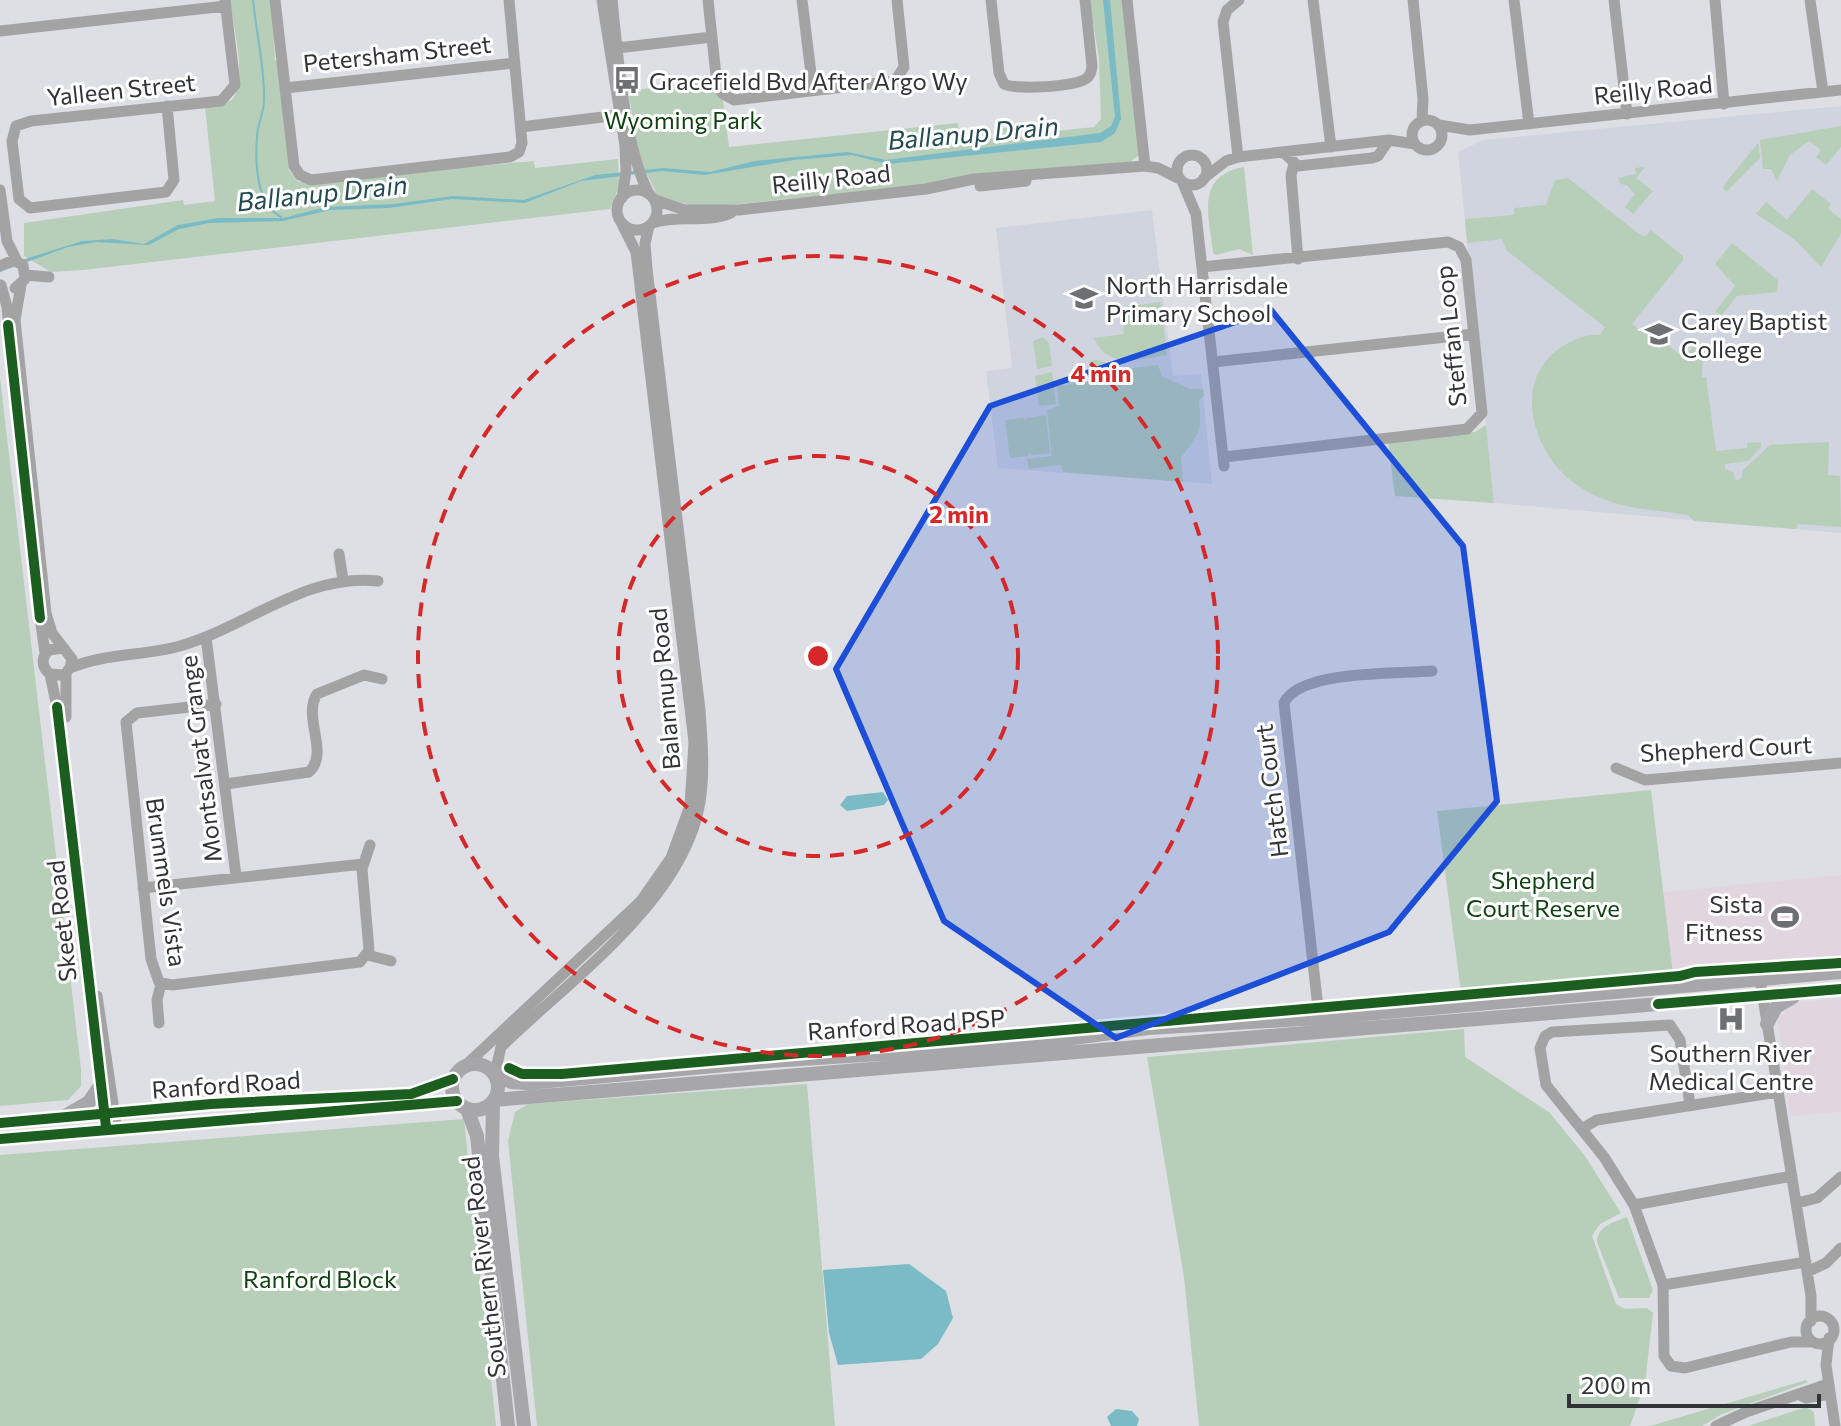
<svg xmlns="http://www.w3.org/2000/svg" width="1841" height="1426" font-family="Commissioner,sans-serif">
<style>
.commercial{fill:#e1d6e0}
.built{fill:#cfd4df}
.green{fill:#b7ceb9}
.water{fill:#7bbbc5}
.lines{fill:none;stroke-linecap:round;stroke-linejoin:round}
.stream{stroke:#7bbbc5;stroke-width:2}
.minor{stroke:#a4a3a4;stroke-width:11}
.major{stroke:#a7a6a8;stroke-width:14}
.cycleway-casing{stroke:#fff;stroke-width:15}
.cycleway{stroke:#1b5e20;stroke-width:10}
.marked{fill:#1d4ed8;fill-opacity:0.2;stroke:#1d4ed8;stroke-width:6;stroke-linejoin:round}
.ring{fill:none;stroke:#d62828;stroke-width:4;stroke-dasharray:14 10}
.labels{text-anchor:middle;dominant-baseline:central;stroke-width:6;stroke-linejoin:round;paint-order:stroke}
.street-label{font-size:24px;fill:#313336;stroke:#fff}
.poi-label{font-size:24px;fill:#313336;stroke:#fff;text-anchor:start}
.park-label{font-size:24px;fill:#0f4211;stroke:#fff}
.water-label{font-size:26px;font-style:italic;fill:#224b51;stroke:#fff}
.centre{fill:#d62828;stroke:#fff;stroke-width:4}
.ring-label{font-size:24px;text-anchor:middle;font-weight:bold;fill:#d62828;stroke:#fff;stroke-width:6;stroke-linejoin:round;paint-order:stroke}
</style>
<rect width="100%" height="100%" fill="#dedfe4"/>
<!-- commercial -->
<path class="commercial" d="M1841,875V958L1673,974L1663,892Z
M1841,999V1112L1790,1116L1778,1019L1794,1002Z"/>
<!-- built -->
<path class="built" d="M1841,106V533L1494,503L1458,152L1483,140Z
M1152,210L1173,376L1201,374L1212,484L998,468L986,371L1012,368L996,228Z"/>
<!-- green -->
<path class="green" d="M230,0H272L275,60L279,63L289,170L298,182L534,161L535,168L618,159L619,186L610,209L83,270L51,272L24,256V223L183,200L184,205L215,201L205,107L232,100C248,78 233,27 230,0Z
M1089,0H1124L1139,155L1129,163L701,208L658,196L640,161L628,91L710,80L723,101L729,147L958,123L960,142L995,138L994,128H1007L1008,136L1094,127L1101,119L1099,58Z
M1841,126V147L1826,165L1816,157L1821,150L1809,141L1790,155L1777,181L1771,169H1763L1760,140Z
M1758,143L1760,158L1726,192L1723,188L1727,181Z
M1244,167L1253,255L1239,249L1216,255L1213,253C1209,215 1195,176 1244,167Z
M1645,167L1636,178L1653,191L1633,214L1625,207L1635,194L1627,185L1620,184L1618,178L1636,174L1635,168Z
M1568,178L1639,234L1645,237L1651,230L1683,256V260L1632,324L1640,330L1644,326L1684,358L1695,345L1703,352L1702,377H1706L1716,451L1747,448V443L1761,442V447L1748,461L1725,464V469L1733,472L1736,480L1741,479L1743,470L1770,445L1829,442L1828,475L1840,476L1841,527L1798,524L1796,529L1694,521L1688,515C1646,508 1613,510 1577,485C1532,455 1509,377 1565,345C1576,339 1586,334 1600,335L1605,327L1506,250L1502,239L1467,243L1465,219L1514,215V208L1546,205L1555,180Z
M1812,189L1831,204L1828,209L1841,219V233L1821,267L1794,239L1756,214L1766,202L1787,220Z
M1732,243L1778,280L1777,292L1737,296L1722,315L1715,312L1735,286L1715,264Z
M1161,302L1167,355C1140,359 1108,370 1094,338L1124,334L1122,307Z
M1043,337L1049,343L1052,366L1037,369L1033,341Z
M1098,360L1124,369L1158,365L1162,376L1190,389H1203L1204,395L1199,400C1202,433 1200,432 1181,458L1183,482L1063,472L1061,465L1029,469L1027,459L1052,456L1047,410L1059,406L1057,386L1092,381L1089,361Z
M1052,372L1056,404L1039,406L1035,376Z
M0,378L81,1069V1086L68,1100L0,1106Z
M1046,415L1050,453L1031,455L1030,452L1028,456L1010,458L1005,420L1024,418L1025,421L1027,418Z
M1486,425L1494,503L1395,496L1388,443L1475,432Z
M1651,790L1673,974L1461,992L1437,811Z
M1464,1029L1465,1057L1549,1112L1585,1156L1621,1213L1600,1224L1592,1236L1616,1304L1625,1309L1647,1308L1653,1313L1645,1383L1630,1426H1199L1184,1277L1147,1057Z
M807,1084L835,1426H537L508,1141L515,1112L528,1104Z
M464,1119L496,1426H0V1155Z
M1627,1217L1653,1290L1649,1298H1619L1597,1242C1598,1225 1613,1223 1627,1217Z
M1806,1380L1808,1382L1722,1414L1702,1426H1650Z
M1806,1407L1814,1412L1815,1426H1748Z"/>
<!-- water -->
<path class="water" d="M1103,0H1110L1121,119L1115,133L1101,142L887,164L852,155L794,160L705,175L662,171L581,181L525,203L452,199L389,208L330,210L283,221L209,223L179,229L149,245L96,242L68,247L0,272V267L82,241L112,239L144,244L178,225L218,218H283L326,207L393,204L453,196L524,200L595,175L664,168L710,172L755,161L847,152L886,160L1100,133L1111,126L1115,117Z
M883,792L888,800L884,805L847,811L840,805L847,796Z
M909,1264L946,1291L953,1318L938,1344L921,1359L838,1365L829,1333L823,1270Z
M1116,1409L1132,1411L1139,1419L1137,1426H1111L1107,1417Z"/>
<g class="lines">
<!-- stream -->
<path class="stream" d="M253,0C256,32 265,68 264,100C264,113 257,125 257,137C255,162 256,204 281,217"/>
<!-- minor -->
<path class="minor" d="M275,0L294,166L300,175L311,180L510,157L519,152L522,143L509,0
M602,0L625,146L626,171L622,198
M612,0C618,56 624,146 649,194
M708,0L717,85L723,94L734,100L895,81L904,67L897,0
M802,0L813,90
M991,0L999,73L1004,84C1015,90 1077,87 1087,78C1091,74 1091,72 1092,66L1085,0
M1127,0L1145,166
M1313,0L1331,147
M1413,0L1423,99L1422,121
M1514,0L1529,124
M1614,0L1627,114
M1715,0L1724,104
M1810,0L1823,92
M0,31L226,6
M617,48L712,37
M285,88L514,63
M167,106L174,180L166,192L30,208L19,199L12,141L16,126L31,121L221,101L235,85L225,0
M1412 135a15 15 0 1 1 30 0a15 15 0 1 1-30 0Z
M1439,125L1470,130L1841,90
M521,127L619,115
M1283,152L1298,166L1372,158L1378,156L1389,140
M1177 170a15 15 0 1 1 30 0a15 15 0 1 1-30 0Z
M1238,157L1223,22L1227,10L1239,0
M1294,164L1291,175L1298,259
M1204,178L1226,161L1238,157L1389,140L1415,144
M1182,181L1196,214L1224,466
M980,186L1026,181
M0,190L7,241L17,261
M617 210a20 20 0 1 1 40 0a20 20 0 1 1-40 0Z
M655,200L685,210H739L926,189L974,179L1145,166L1158,168L1180,179
M652,223C679,214 705,224 731,213
M0,266L13,260L23,265L25,279L15,288
M1202,267L1448,242L1459,247L1466,260L1482,413L1467,429L1224,457
M25,275L49,277
M1,285L7,307L17,419
M21,285L15,320L46,613L52,633L72,659L70,668L64,675L50,674C41,667 41,657 49,650L63,648
M1213,362L1474,334
M339,554L343,580
M39,610L45,653
M206,637L236,876
M70,668C105,653 144,656 180,646C247,627 305,573 378,581
M50,674L57,707L106,1131
M216,704L137,713L126,722L151,959L159,982L172,985L360,962L369,950L362,869L370,845
M66,717V673
M1616,768L1645,780L1841,763
M226,784L309,772C330,753 302,717 317,694L364,675L382,679
M143,888L363,864
M367,955L391,961
M1760,979L1811,1296V1321
M97,996L117,1130
M159,1023L157,1000L161,984
M1320,1026L1284,703C1299,670 1397,674 1432,671
M465,1066L641,901L671,858L690,806L694,742L636,252L622,224
M495,1073L501,1047C569,980 684,901 700,802C705,771 702,740 700,710L647,269L645,243L649,226
M1690,1105L1680,1040L1670,1025L1552,1032L1545,1036L1540,1048L1546,1085L1604,1157L1634,1205L1663,1285L1664,1356L1671,1366L1685,1368L1791,1342H1809
M1583,1128L1597,1120L1778,1092
M1797,1203L1817,1198L1841,1177
M1634,1205L1792,1176
M1807,1272L1826,1263L1841,1248
M1663,1285L1806,1262
M1806 1330a14 14 0 1 1 28 0a14 14 0 1 1-28 0Z
M1829,1338L1826,1365L1835,1426
M1800,1395L1806,1398L1830,1394
M1716,1426L1746,1412L1828,1384"/>
<!-- major -->
<path class="major" d="M1767,1024L1776,1007L1793,997
M452 1087a23 23 0 1 1 46 0a23 23 0 1 1-46 0Z
M496,1075L511,1082L528,1083L770,1061L1021,1045L1148,1028L1320,1018L1841,972
M494,1100L1841,989
M493,1103L492,1156L524,1426
M467,1109L477,1136L508,1426
M67,1115L89,1102L100,1086
M0,1123L211,1104L411,1094L453,1079
M0,1139L457,1101"/>
<!-- cycleway casing -->
<g class="cycleway-casing">
<path id="cycleway" d="M8,325L40,618
M57,707L106,1127
M1658,1004L1841,989
M509,1068L522,1074H562L1680,976L1695,972L1841,963
M0,1123L211,1104L411,1094L453,1079
M0,1139L457,1101"/>
</g>
<!-- cycleway -->
<use href="#cycleway" class="cycleway"/>
</g>
<!-- marked area -->
<path class="marked" d="M1271,310L1463,546L1497,801L1389,932L1116,1038L944,921L836,669L990,406Z"/>
<!-- distance rings -->
<g class="ring">
<circle cx="818" cy="656" r="200"/>
<circle cx="818" cy="656" r="400"/>
</g>
<!-- icons -->
<defs>
<g id="bus-bare" transform="scale(2.16)"><path d="M-5-6H5V4H4V6H2V4H-2V6H-4V4H-5ZM-3.5-4V0h7V-4ZM-3.5 1.2v1.5H-2V1.2ZM2 1.2v1.5H3.5V1.2Z" fill="#6e6f73" stroke="#fff" stroke-width="2.5" paint-order="stroke"/></g>
<g id="school-bare" transform="scale(2.16)"><path d="M0-5L7-2L0 1L-7-2ZM-4 1L0 2.5L4 1V4Q0 6-4 4Z" fill="#6e6f73" stroke="#fff" stroke-width="2.5" paint-order="stroke"/></g>
<g id="stadium-bare" transform="scale(2.16)"><path d="M0-5a6.5 5 0 1 0 0 10a6.5 5 0 1 0 0-10ZM-3.5-1.8h7v3.6h-7Z" fill="#6e6f73" stroke="#fff" stroke-width="2.5" paint-order="stroke"/></g>
<g id="hospital-bare" transform="scale(2.16)"><path d="M-5-5h3v3.5h4V-5h3V5h-3V1.5h-4V5h-3Z" fill="#6e6f73" stroke="#fff" stroke-width="2.5" paint-order="stroke"/></g>
</defs>
<g fill-rule="evenodd">
<use href="#bus-bare" x="627" y="80"/>
<use href="#school-bare" x="1084" y="298"/>
<use href="#school-bare" x="1659" y="334"/>
<use href="#stadium-bare" x="1785" y="917"/>
<use href="#hospital-bare" x="1731" y="1019"/>
</g>
<g class="labels">
<!-- street labels -->
<g class="street-label">
<text transform="translate(397 53) rotate(-6)">Petersham Street</text>
<text transform="translate(121 89) rotate(-6)">Yalleen Street</text>
<text transform="translate(1653 89) rotate(-6)">Reilly Road</text>
<text transform="translate(831 178) rotate(-6)">Reilly Road</text>
<text transform="translate(1450 336) rotate(-96)">Steffan Loop</text>
<text transform="translate(664 689) rotate(-95)">Balannup Road</text>
<text transform="translate(1726 748) rotate(-3)">Shepherd Court</text>
<text transform="translate(200 759) rotate(-97)">Montsalvat Grange</text>
<text transform="translate(1271 791) rotate(-97)">Hatch Court</text>
<text transform="translate(167 882) rotate(82)">Brummels Vista</text>
<text transform="translate(61 921) rotate(-96)">Skeet Road</text>
<text transform="translate(906 1024) rotate(-4)">Ranford Road PSP</text>
<text transform="translate(226 1084) rotate(-4)">Ranford Road</text>
<text transform="translate(483 1267) rotate(-97)">Southern River Road</text>
</g>
<!-- poi labels -->
<g class="poi-label">
<text x="649" y="80">Gracefield Bvd After Argo Wy</text>
<text x="1106" y="284">North Harrisdale<tspan x="1106" dy="28">Primary School</tspan></text>
<text x="1681" y="320">Carey Baptist<tspan x="1681" dy="28">College</tspan></text>
<text x="1763" y="903" text-anchor="end">Sista<tspan x="1763" dy="28">Fitness</tspan></text>
<text x="1731" y="1052" text-anchor="middle">Southern River<tspan x="1731" dy="28">Medical Centre</tspan></text>
</g>
<!-- park labels -->
<g class="park-label">
<text x="683" y="119">Wyoming Park</text>
<text x="1543" y="879">Shepherd<tspan x="1543" dy="28">Court Reserve</tspan></text>
<text x="320" y="1278">Ranford Block</text>
</g>
<!-- water labels -->
<g class="water-label">
<text transform="translate(973 132) rotate(-5)">Ballanup Drain</text>
<text transform="translate(322 192) rotate(-6)">Ballanup Drain</text>
</g>
</g>
<circle cx="818" cy="656" r="12" class="centre"/>
<g class="ring-label">
<text x="1101" y="382">4 min</text>
<text x="959" y="523">2 min</text>
</g>
<!-- scale -->
<path d="M1569 1394v12h250v-12" fill="none" stroke="#313336" stroke-width="4"/>
<text x="1581" y="1394" font-size="24" fill="#313336" stroke="#ffffff" stroke-width="6" paint-order="stroke">200 m</text>
</svg>
